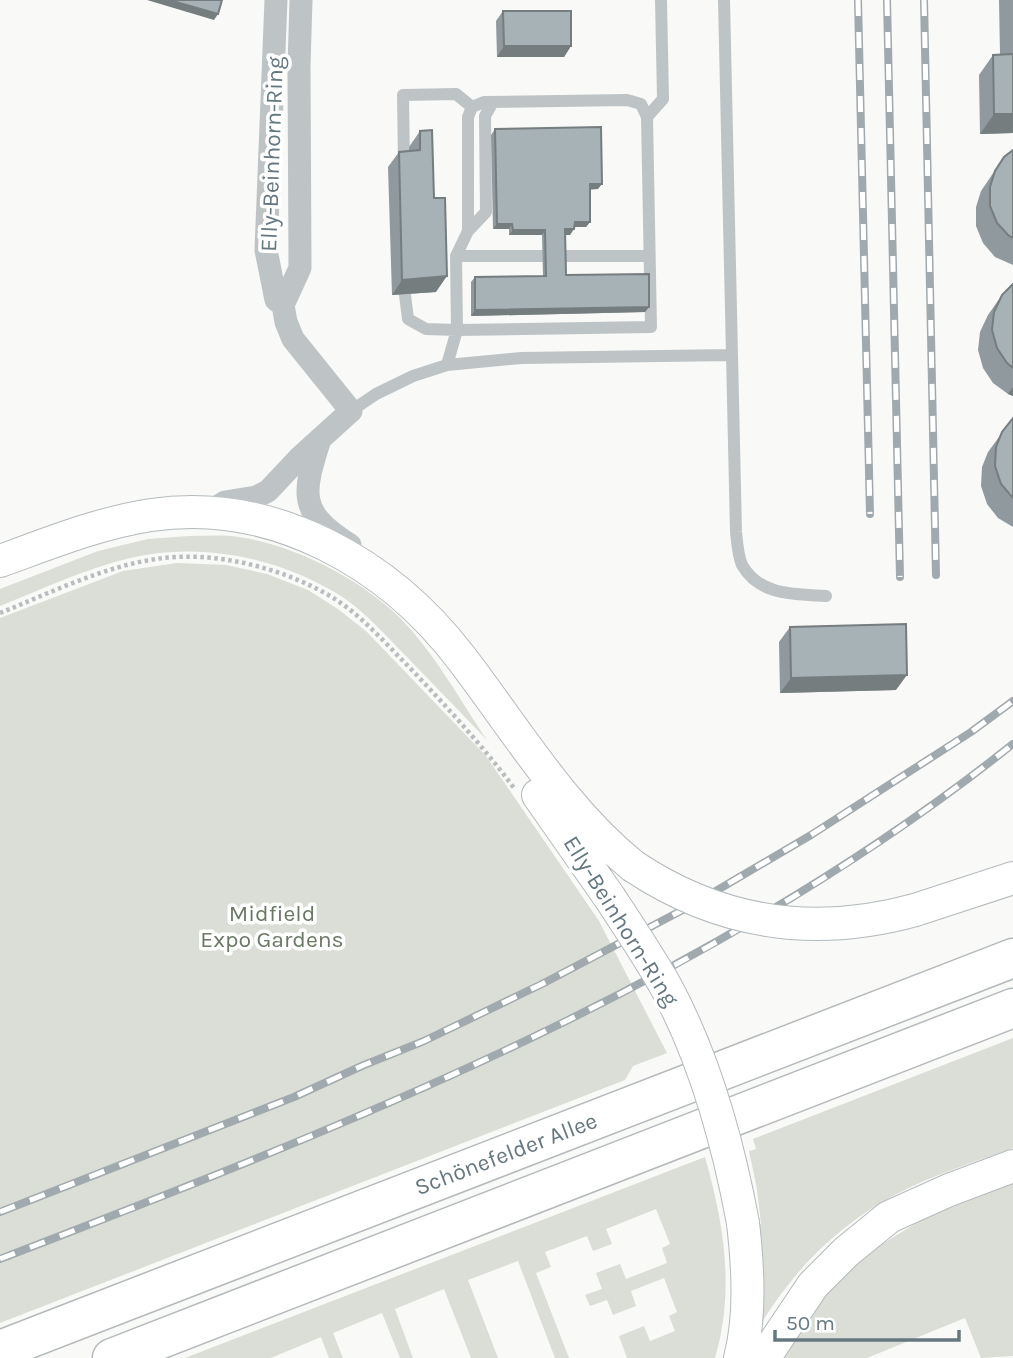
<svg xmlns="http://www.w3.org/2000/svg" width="1013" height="1358" font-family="Karla,sans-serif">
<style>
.green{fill:#daded6}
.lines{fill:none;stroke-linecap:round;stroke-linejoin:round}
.secondary-casing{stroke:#b3babd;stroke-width:34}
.highway-casing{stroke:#b4b9bb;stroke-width:41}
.path{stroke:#b9bdbf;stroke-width:4.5;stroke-dasharray:3.5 3.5;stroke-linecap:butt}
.lane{stroke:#bec4c6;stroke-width:12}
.street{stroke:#bec4c6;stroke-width:23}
.secondary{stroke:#fff;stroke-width:32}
.highway{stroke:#fff;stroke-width:38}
.rail-casing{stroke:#a0a9ad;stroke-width:8}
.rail{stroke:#fff;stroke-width:5;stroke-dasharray:16;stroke-linecap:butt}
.secondary-bridge-casing{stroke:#b3babd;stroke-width:34;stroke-linecap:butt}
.secondary-bridge{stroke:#fff;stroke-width:32}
.wall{fill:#90999d}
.shaded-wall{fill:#757d7f}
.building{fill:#a7b2b6;stroke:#757d7f;stroke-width:2}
.labels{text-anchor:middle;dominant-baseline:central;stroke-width:7;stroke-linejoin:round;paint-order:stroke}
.street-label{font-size:23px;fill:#657880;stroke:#fff}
.park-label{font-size:23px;fill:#6a7964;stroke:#fff}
</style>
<rect width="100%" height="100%" fill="#f9f9f7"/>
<!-- green -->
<path class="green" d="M189,536C203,536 217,535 231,536C289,542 360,578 401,619C435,654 460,700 487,740C460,712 433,684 406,656C386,636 367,614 344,598C282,558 202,541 130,558C85,569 42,589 0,606V589L98,551L148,539Z
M177,563L226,565L267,574L308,590L338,609L367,632L486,756L599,921L667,1053L633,1066L625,1080L0,1323V618L123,571Z
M1013,1038V1148C980,1160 945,1171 913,1186C849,1215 797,1264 761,1324L758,1224H761L757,1189L749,1151L756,1149L753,1139Z
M705,1157C724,1224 735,1290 715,1358H627L619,1336L644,1326L650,1341L675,1331L669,1316L677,1312L664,1278L631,1291L636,1306L613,1315L607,1300L590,1306L585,1295L602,1289L596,1273L620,1264L626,1279L667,1263L662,1248L670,1244L656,1209L606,1229L612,1244L593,1251L587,1236L545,1252L551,1267L536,1273L569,1358H555L518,1261L468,1280L498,1358H471L444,1289L395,1309L413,1358H400L382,1313L333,1333L343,1358H329L321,1337L271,1358H185Z
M1013,1184V1356L981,1358L965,1318L867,1358H778L817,1300L864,1255L928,1216Z"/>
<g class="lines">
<!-- secondary casing -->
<g class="secondary-casing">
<path id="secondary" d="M0,561C50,543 99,523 151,515C274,497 390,564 462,659C517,731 563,809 633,866
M538,795L610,898
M915,910L1013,878
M740,1358C751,1316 748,1267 743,1223
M764,1358L813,1285L846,1252L889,1217L949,1190L1013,1166"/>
</g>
<!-- highway casing -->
<g class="highway-casing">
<path id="highway" d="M0,1350L1013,958
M112,1358L1013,1008"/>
</g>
<!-- path -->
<path class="path" d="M0,613C50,593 102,567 156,559C214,550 285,568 335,599C363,617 386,644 409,667C446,706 482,745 514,788"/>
<!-- lane -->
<path class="lane" d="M724,0L736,532C737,542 738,556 742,565C760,596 794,594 826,596
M647,117L663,99L661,0
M404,166L403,95L456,94L472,107
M468,231L486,212L485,116L493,102
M456,256H649
M405,295L408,319L426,329L457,330L651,327L647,117L641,104L627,100L484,102L472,107L468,117V231L456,256L457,330L447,365
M351,411L376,394L413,376L447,365L521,358L731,355"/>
<!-- street -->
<path class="street" d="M276,0L266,250L276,300L283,305
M320,439C303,493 297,512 350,545
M209,512L225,502L256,497L268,491L299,458L351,411L293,339L286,322L283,305L300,268L299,66L301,0"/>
<!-- secondary -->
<use href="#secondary" class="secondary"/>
<!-- highway -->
<use href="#highway" class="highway"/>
<!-- rail casing -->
<g class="rail-casing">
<path id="rail" d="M858,0L870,514
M887,0L900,577
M924,0L936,575
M0,1212L294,1097L364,1065L424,1041L542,984L692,905L811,835L971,732L1013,701
M0,1259C354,1123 713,983 1013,744"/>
</g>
<!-- rail -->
<use href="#rail" class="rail"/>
<!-- secondary-bridge casing -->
<g class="secondary-bridge-casing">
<path id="secondary-bridge" d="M633,866C720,924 814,938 915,910
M610,898C629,927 648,955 665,985C705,1058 728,1142 743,1223"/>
</g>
<!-- secondary-bridge -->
<use href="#secondary-bridge" class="secondary-bridge"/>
</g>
<!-- wall -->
<path class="wall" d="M999,0H1013V133L980,134L979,75L993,55L1000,54Z
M503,11L571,46L564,57H497L496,21Z
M495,129L598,189H590V222L586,227H574L570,235H565L566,275L649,307L645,312L471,316V282L475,277L543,276L542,235H509V229H493L491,135Z
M420,131L436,292L392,295L388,167L399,152L409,151V147Z
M1013,150V265L995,257L983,243L976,226V207L981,191L1004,157Z
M1013,284V396L1008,394L993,383L983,368L978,350L980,332L988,315L1002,295Z
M1013,418V527L998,518L987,504L981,486L982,467L988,452Z
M790,627L896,690L780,693L779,642Z"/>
<!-- shaded-wall -->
<path class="shaded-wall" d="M147,0H169L218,14L214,20Z
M504,46H571L564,57H497Z
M994,114H1013V133L980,134Z
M590,184H602L598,189L586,190Z
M575,222H590L586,227H571Z
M497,224H512L509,229H493Z
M565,229H574L570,235H561Z
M513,230H545L542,235H509Z
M447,276L436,292L392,295L402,280Z
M649,307L645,312L471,316L475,310Z
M1013,387V396L1008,394Z
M907,675L896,690L780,693L791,678Z"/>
<!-- building -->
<path class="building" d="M169,0H222L218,14Z
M503,11H571V46H504Z
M1013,54V114H994L993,55Z
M601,127L602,184H590V222H575L574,229H565L566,275L649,274V307L475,310V277L546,276L545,230H513L512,224H497L495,129Z
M432,130L434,198H445L447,276L402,280L399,152L420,150V131Z
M1013,150V238L1009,236L997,223L990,206V187L995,171L1004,157Z
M1013,284V368L1007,363L997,348L992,330L994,312L1002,295Z
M1013,418V498L1001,484L995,466L996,447L1002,432Z
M906,624L907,675L791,678L790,627Z"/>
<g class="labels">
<!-- street labels -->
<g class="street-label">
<text transform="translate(272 154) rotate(-88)">Elly-Beinhorn-Ring</text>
<text transform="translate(621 921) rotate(58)">Elly-Beinhorn-Ring</text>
<text transform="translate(506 1154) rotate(-21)">Schönefelder Allee</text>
</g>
<!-- park labels -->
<g class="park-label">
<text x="272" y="913">Midfield<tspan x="272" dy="26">Expo Gardens</tspan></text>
</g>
</g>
<!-- scale -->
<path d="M775 1330v10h184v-10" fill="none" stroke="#657880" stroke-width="3.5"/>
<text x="786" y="1330" font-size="21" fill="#657880" stroke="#ffffff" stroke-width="5" paint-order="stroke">50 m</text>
</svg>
